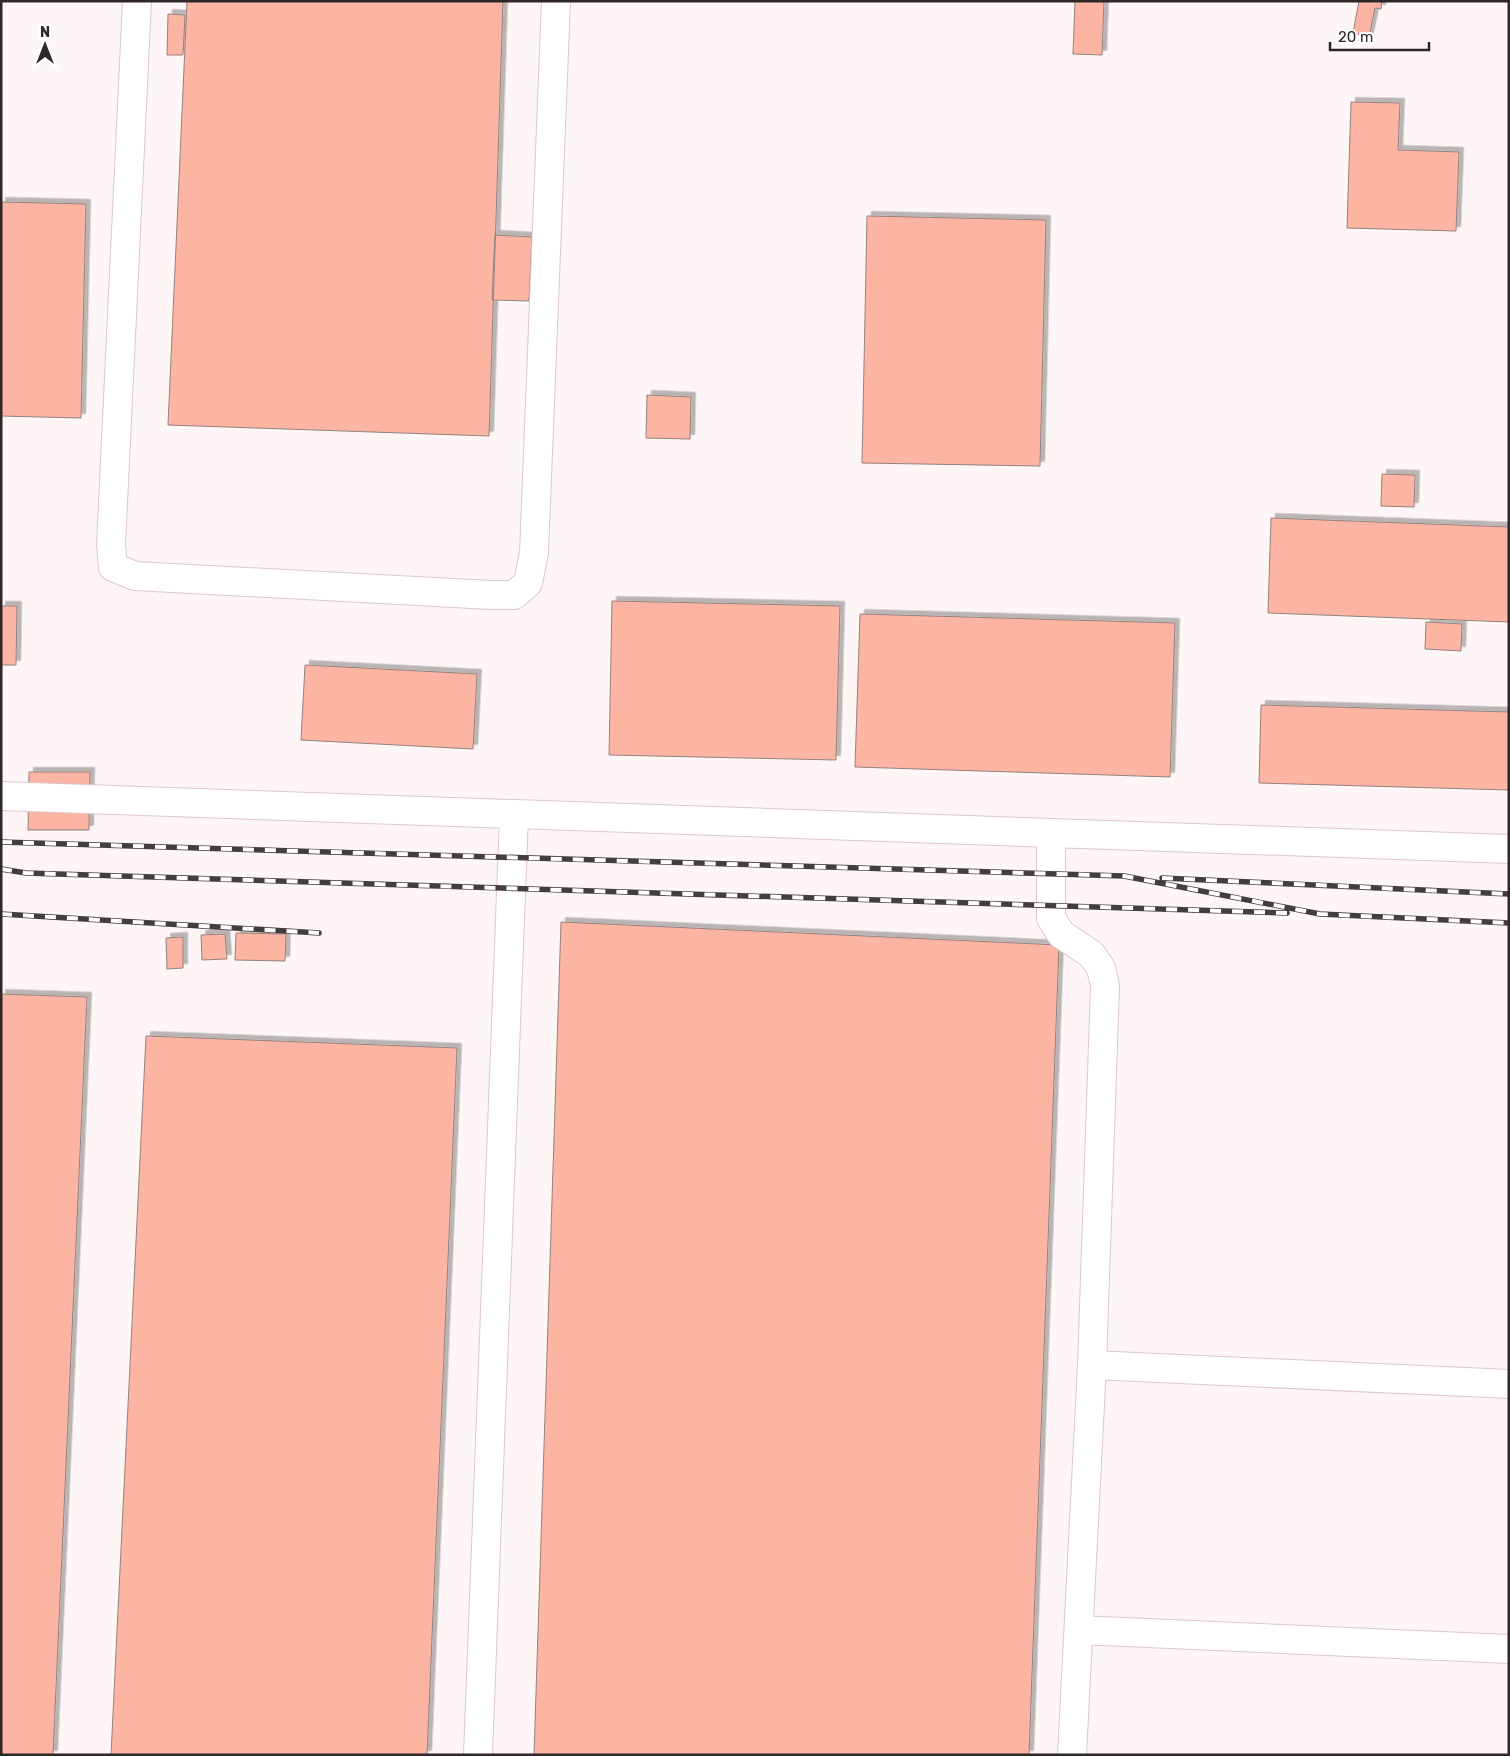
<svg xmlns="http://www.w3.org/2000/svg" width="1510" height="1756" font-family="Rubik,sans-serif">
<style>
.building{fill:#fcb4a3;stroke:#95827d;filter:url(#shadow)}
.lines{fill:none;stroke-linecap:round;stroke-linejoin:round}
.minor-casing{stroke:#ddc7cc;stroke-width:30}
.minor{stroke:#fff;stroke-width:28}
.rail-casing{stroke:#443c3e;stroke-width:5.5}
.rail{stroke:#fff;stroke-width:4;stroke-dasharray:11;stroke-linecap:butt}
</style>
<defs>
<filter id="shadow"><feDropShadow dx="4.5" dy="-4.5" stdDeviation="0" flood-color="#0004"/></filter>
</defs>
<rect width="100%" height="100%" fill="#fef5f7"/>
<!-- building -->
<path class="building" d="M187,1H503L489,436L168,425Z
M1075,1H1104L1102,55L1073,54Z
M1359,1H1382L1381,9L1375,8L1369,37L1353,33Z
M168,14L185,15L183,55H167Z
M1351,102L1400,103L1398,150L1459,152L1456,231L1347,228Z
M1,202L86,204L81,418L1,416Z
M867,216L1046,220L1040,466L862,463Z
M495,235L532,237L529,301L492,300Z
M647,395L691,397L690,439L646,438Z
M1382,474L1415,475L1414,507L1381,506Z
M1271,518L1509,527V622L1268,613Z
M612,601L840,606L836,760L609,755Z
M1,606H17L16,665H1Z
M860,614L1175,623L1170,777L855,767Z
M1426,622L1462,624L1461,651L1425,649Z
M305,665L477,674L473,749L301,740Z
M1261,705L1509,712V790L1259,783Z
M29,772H90L89,830H28Z
M561,922L1059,945L1029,1755H534Z
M236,933L286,934L285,961L235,960Z
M225,934L227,959L202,960L201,935Z
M183,937V968L167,969L166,938Z
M1,994L87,997L53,1755H1Z
M146,1036L457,1048L427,1755H111Z"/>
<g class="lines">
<!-- minor casing -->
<g class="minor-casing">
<path id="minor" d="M137,1L111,545L113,567L135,576L491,595H514L528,583L534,553L556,1
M1,796L1509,849
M1051,833V918L1061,934L1091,954L1101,968L1105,986L1092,1365L1072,1755
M1092,1365L1509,1384
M1079,1630L1509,1649
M478,1755L514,815"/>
</g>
<!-- minor -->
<use href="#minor" class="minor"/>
<!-- rail casing -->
<g class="rail-casing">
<path id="rail" d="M1,842L1124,876L1320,914L1509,923
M1,869L26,873L1287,913
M1162,878L1509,894
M1,914L319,933"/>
</g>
<!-- rail -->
<use href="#rail" class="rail"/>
</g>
<!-- border -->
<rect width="1510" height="1756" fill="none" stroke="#2e2628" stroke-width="5"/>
<!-- north arrow -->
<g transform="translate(45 45)" stroke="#ffffff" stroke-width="4" paint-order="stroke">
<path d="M0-4L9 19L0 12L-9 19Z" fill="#2e2628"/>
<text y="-8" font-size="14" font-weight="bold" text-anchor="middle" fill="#2e2628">N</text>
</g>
<!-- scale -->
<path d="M1330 42v8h99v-8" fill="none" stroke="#2e2628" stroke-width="2.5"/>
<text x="1338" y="42" font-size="15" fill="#2e2628" stroke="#ffffff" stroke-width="4" paint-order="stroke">20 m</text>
</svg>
